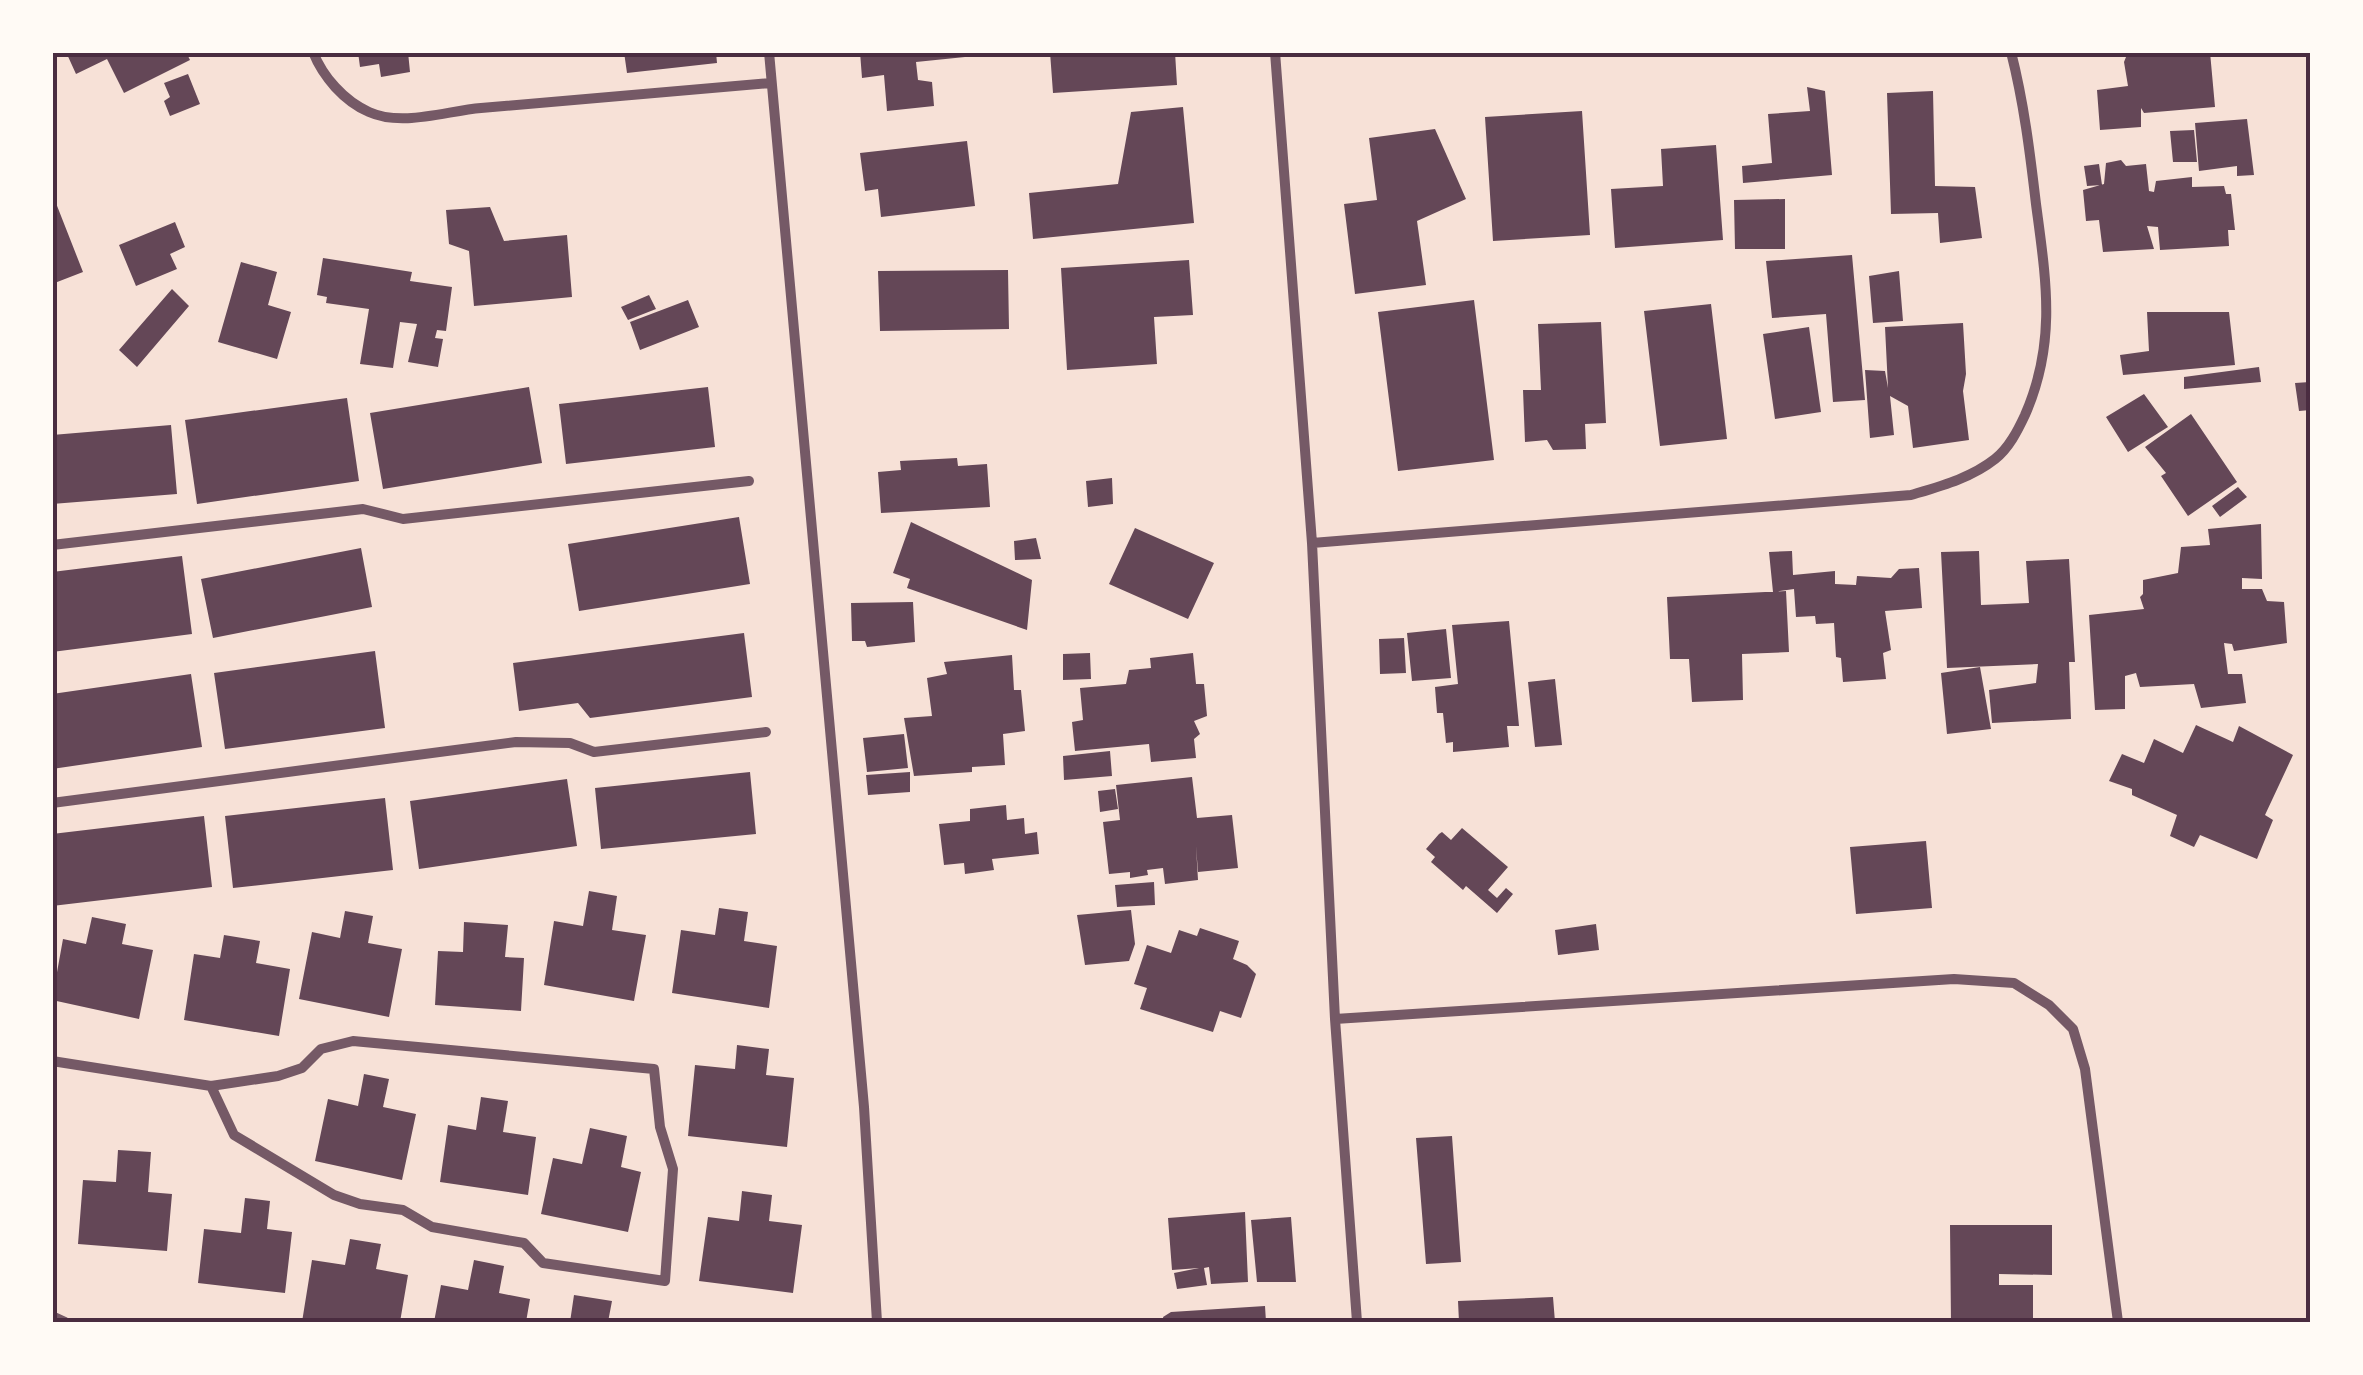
<svg xmlns="http://www.w3.org/2000/svg" width="2363" height="1375" font-family="'Work Sans',sans-serif">
<style>
.building{fill:#644757}
.lines{fill:none;stroke-linecap:round;stroke-linejoin:round}
.minor{stroke:#755966;stroke-width:10}
.neatline{fill:none;stroke:#4a2c40;stroke-width:4}
</style>
<rect width="100%" height="100%" fill="#f7e1d7"/>
<!-- building -->
<path class="building" d="M66,52H186L190,60L124,93L107,59L76,74Z
M358,52H408L410,72L381,77L379,64L360,67Z
M624,52H716L717,63L627,73Z
M860,52H965V57L916,62L918,80L932,82L934,106L887,111L884,75L862,78Z
M1050,52H1175L1177,85L1053,93Z
M2128,52H2210L2215,107L2144,113L2141,108V127L2100,130L2097,90L2128,86L2124,62Z
M188,74L200,104L170,116L164,101L170,97L164,83Z
M1807,87L1825,91L1832,175L1743,183L1742,166L1772,163L1768,114L1810,111Z
M1933,91L1935,186L1975,187L1982,238L1940,243L1938,213L1891,214L1887,93Z
M1183,107L1194,223L1033,239L1029,193L1118,184L1131,112Z
M1582,111L1590,235L1493,241L1485,117Z
M2247,119L2254,175L2237,176V166L2199,171L2195,123Z
M1435,129L1466,199L1417,221L1426,285L1355,294L1344,204L1377,200L1369,138Z
M2194,130L2197,162H2173L2170,131Z
M967,141L975,206L881,217L878,189L865,191L860,153Z
M1716,145L1723,240L1615,248L1611,189L1663,186L1661,149Z
M2121,160L2126,166L2146,164L2149,191L2154,192L2156,181L2192,177V187L2224,186L2226,194H2231L2235,230H2228L2229,246L2160,250L2158,227L2147,226L2154,249L2103,252L2099,220L2086,221L2083,190L2104,184L2106,163Z
M2099,164L2102,185L2087,186L2084,166Z
M52,193L83,272L52,284Z
M1785,199V249H1735L1734,200Z
M490,207L504,241L567,235L572,297L474,306L469,251L449,244L446,210Z
M175,222L185,247L170,254L177,269L136,286L119,245Z
M1852,255L1865,400L1833,402L1826,314L1772,318L1766,261Z
M323,258L412,272L410,281L452,287L446,331L437,330L435,338L443,339L438,367L408,362L417,324L400,322L393,368L360,364L369,309L326,303L327,297L317,295Z
M1189,260L1193,315L1154,317L1157,364L1067,370L1061,268Z
M241,262L277,272L268,305L291,312L277,359L218,342Z
M1008,270L1009,329L880,331L878,271Z
M1899,271L1903,321L1873,323L1869,276Z
M172,289L189,306L137,367L119,350Z
M649,295L656,309L628,320L621,307Z
M688,300L699,327L640,350L630,322Z
M1474,300L1494,460L1398,471L1378,312Z
M1711,304L1727,439L1660,446L1644,311Z
M2147,312H2229L2235,365L2123,375L2120,355L2149,351Z
M1601,322L1606,423L1585,424L1586,449L1553,450L1547,440L1525,442L1523,390H1541L1538,324Z
M1963,323L1966,374L1963,391L1969,440L1913,448L1908,406L1890,396L1894,435L1870,438L1865,370L1885,371L1888,388L1885,327Z
M1809,327L1821,412L1775,419L1763,334Z
M2259,367L2261,382L2184,389V377Z
M2310,382V410L2299,411L2295,383Z
M529,387L542,463L383,489L370,413Z
M708,387L715,447L566,464L559,404Z
M2144,394L2168,427L2128,452L2106,417Z
M347,398L359,481L197,504L185,420Z
M2191,414L2237,482L2188,516L2161,476L2166,473L2145,447Z
M171,425L177,494L52,504V435Z
M957,458L958,466L987,464L990,507L881,513L878,472L901,470L900,461Z
M1112,478L1113,504L1088,507L1086,481Z
M2238,487L2247,497L2220,517L2212,506Z
M739,517L750,584L579,611L568,544Z
M911,522L1032,580L1027,630L907,588L910,579L893,573Z
M2261,524L2262,579L2242,578V589H2262L2267,601L2284,602L2287,643L2234,651L2232,644L2224,643L2228,674H2242L2246,703L2201,708L2194,684L2140,687L2136,673L2125,676V709L2095,710L2089,615L2144,609L2140,597L2143,594V580L2178,573L2181,547L2210,545L2208,529Z
M1135,528L1214,563L1188,619L1109,584Z
M1036,538L1041,559L1015,560L1014,541Z
M361,548L372,607L213,638L201,579Z
M1792,551L1793,575L1835,571V584L1856,585L1857,576L1891,578L1899,569L1919,568L1922,608L1885,611L1891,650L1883,653L1886,679L1843,682L1841,658L1836,657L1834,623L1816,624L1815,616L1796,617L1794,589L1773,592L1769,552Z
M1979,551L1981,605L2029,603L2026,561L2069,559L2075,662H2069L2071,719L1992,723L1989,690L2036,683L2038,664L1947,668L1941,552Z
M182,556L192,634L52,652V572Z
M1786,591L1789,652L1742,654L1743,700L1692,702L1689,659H1670L1667,597Z
M913,602L915,642L867,647L865,641H852L851,603Z
M1509,621L1519,726H1507L1509,747L1453,752V742L1446,743L1443,713H1437L1435,687L1458,684L1452,625Z
M1446,629L1451,678L1412,681L1407,633Z
M744,633L752,697L590,718L578,703L519,711L513,663Z
M1404,638L1406,673L1380,674L1379,639Z
M375,651L385,728L225,749L214,673Z
M1090,653L1091,679L1063,680V654Z
M1193,653L1196,684H1204L1207,716L1194,721L1200,734L1194,739L1196,758L1151,762L1149,744L1075,751L1072,722L1083,720L1080,688L1126,684L1129,670L1151,668L1150,658Z
M1012,655L1014,690H1021L1025,731L1003,734L1005,765L972,767V772L914,776L904,718L932,716L927,678L947,674L944,662Z
M1980,667L1991,729L1947,734L1941,673Z
M191,674L202,747L52,769V694Z
M1555,679L1562,745L1535,747L1528,682Z
M2196,725L2233,742L2239,726L2293,755L2265,815L2273,820L2257,859L2200,835L2194,847L2170,836L2177,815L2132,795V789L2109,781L2122,754L2144,763L2154,739L2183,753Z
M904,734L908,768L867,772L863,738Z
M1110,751L1112,776L1064,780L1063,756Z
M750,772L756,834L601,849L595,788Z
M910,772V792L868,795L866,775Z
M1192,777L1197,818L1232,815L1238,868L1198,872L1196,846L1198,880L1165,884L1163,868L1147,870L1148,875L1130,878V872L1109,874L1103,822L1120,820L1116,785Z
M567,779L577,846L419,869L410,801Z
M1115,789L1118,809L1100,812L1098,791Z
M385,798L393,870L233,888L225,816Z
M1006,805L1007,820L1024,818L1025,834L1037,832L1039,854L992,859L994,870L965,874L964,863L944,865L939,824L970,821V809Z
M204,816L212,887L52,906V834Z
M1462,828L1508,867L1488,890L1497,898L1506,888L1513,894L1497,913L1466,886L1463,890L1431,862L1435,857L1426,849L1439,834L1442,832L1451,840Z
M1926,841L1932,908L1856,914L1850,847Z
M1154,882L1155,905L1117,907L1115,885Z
M589,891L617,896L612,930L646,935L634,1001L544,985L554,921L583,926Z
M719,908L748,912L744,941L777,946L769,1008L672,993L681,930L715,935Z
M1131,910L1135,944L1129,961L1085,965L1077,915Z
M345,911L373,916L368,943L402,949L389,1017L299,999L312,932L340,938Z
M92,917L126,924L122,944L153,950L139,1019L52,1000L63,939L86,944Z
M464,922L508,925L505,957L524,958L521,1011L435,1005L438,951L463,952Z
M1596,924L1599,950L1558,955L1555,930Z
M1200,928L1239,941L1233,959L1247,965L1256,974L1241,1018L1220,1011L1213,1032L1140,1009L1147,988L1134,984L1147,945L1171,953L1179,930L1197,936Z
M224,935L260,941L256,963L290,969L279,1036L184,1020L194,954L220,958Z
M737,1045L769,1049L766,1075L794,1078L787,1147L688,1136L695,1065L735,1069Z
M364,1074L389,1079L383,1107L416,1114L402,1180L315,1161L328,1099L358,1106Z
M481,1097L508,1101L503,1132L536,1137L528,1195L440,1182L448,1125L476,1130Z
M590,1128L627,1136L621,1167L641,1172L628,1232L541,1214L553,1158L582,1164Z
M1452,1136L1461,1262L1426,1264L1416,1138Z
M118,1150L151,1152L148,1192L172,1194L167,1251L78,1244L83,1180L116,1182Z
M742,1191L772,1195L769,1221L802,1225L793,1293L699,1281L708,1217L739,1221Z
M245,1198L270,1201L267,1229L292,1232L285,1293L198,1283L204,1229L241,1233Z
M1245,1212L1248,1282L1211,1284L1209,1267L1204,1268L1207,1285L1177,1289L1174,1273L1199,1268L1172,1270L1168,1218Z
M1291,1217L1296,1282H1257L1251,1220Z
M1950,1225H2052V1275L1999,1274V1285H2033V1322H1951Z
M350,1239L381,1244L376,1269L408,1275L400,1322H302L312,1260L345,1265Z
M474,1260L504,1266L499,1293L530,1299L526,1322H434L441,1285L468,1290Z
M574,1295L612,1301L608,1322H570Z
M1553,1297L1555,1322H1459L1458,1301Z
M1265,1306L1266,1322H1164L1163,1317L1171,1312Z"/>
<g class="lines">
<!-- minor -->
<path class="minor" d="M313,52C323,77 344,101 369,112C402,127 446,111 481,108C578,99 674,91 770,83
M769,52L864,1107L877,1322
M1275,52L1312,543L1335,1019L1357,1322
M1312,543L1911,495C1941,486 1971,478 1995,459C2009,448 2018,430 2025,415C2057,342 2046,280 2036,204C2030,153 2024,103 2011,52
M52,545L363,509L403,519L749,481
M52,803L516,742L570,743L594,752L766,732
M1335,1019L1954,979L2014,983L2049,1005L2073,1029L2085,1069L2118,1322
M52,1061L211,1086L278,1076L302,1068L321,1049L353,1041L654,1069L660,1127L673,1169L665,1281L543,1263L524,1243L432,1227L403,1210L360,1204L334,1195L234,1135L211,1086
M52,1316L65,1322"/>
</g>
<!-- border -->
<rect width="2363" height="1375" fill="none" stroke="#fffaf5" stroke-width="110"/>
<rect x="55" y="55" width="2253" height="1265" class="neatline"/>
</svg>
